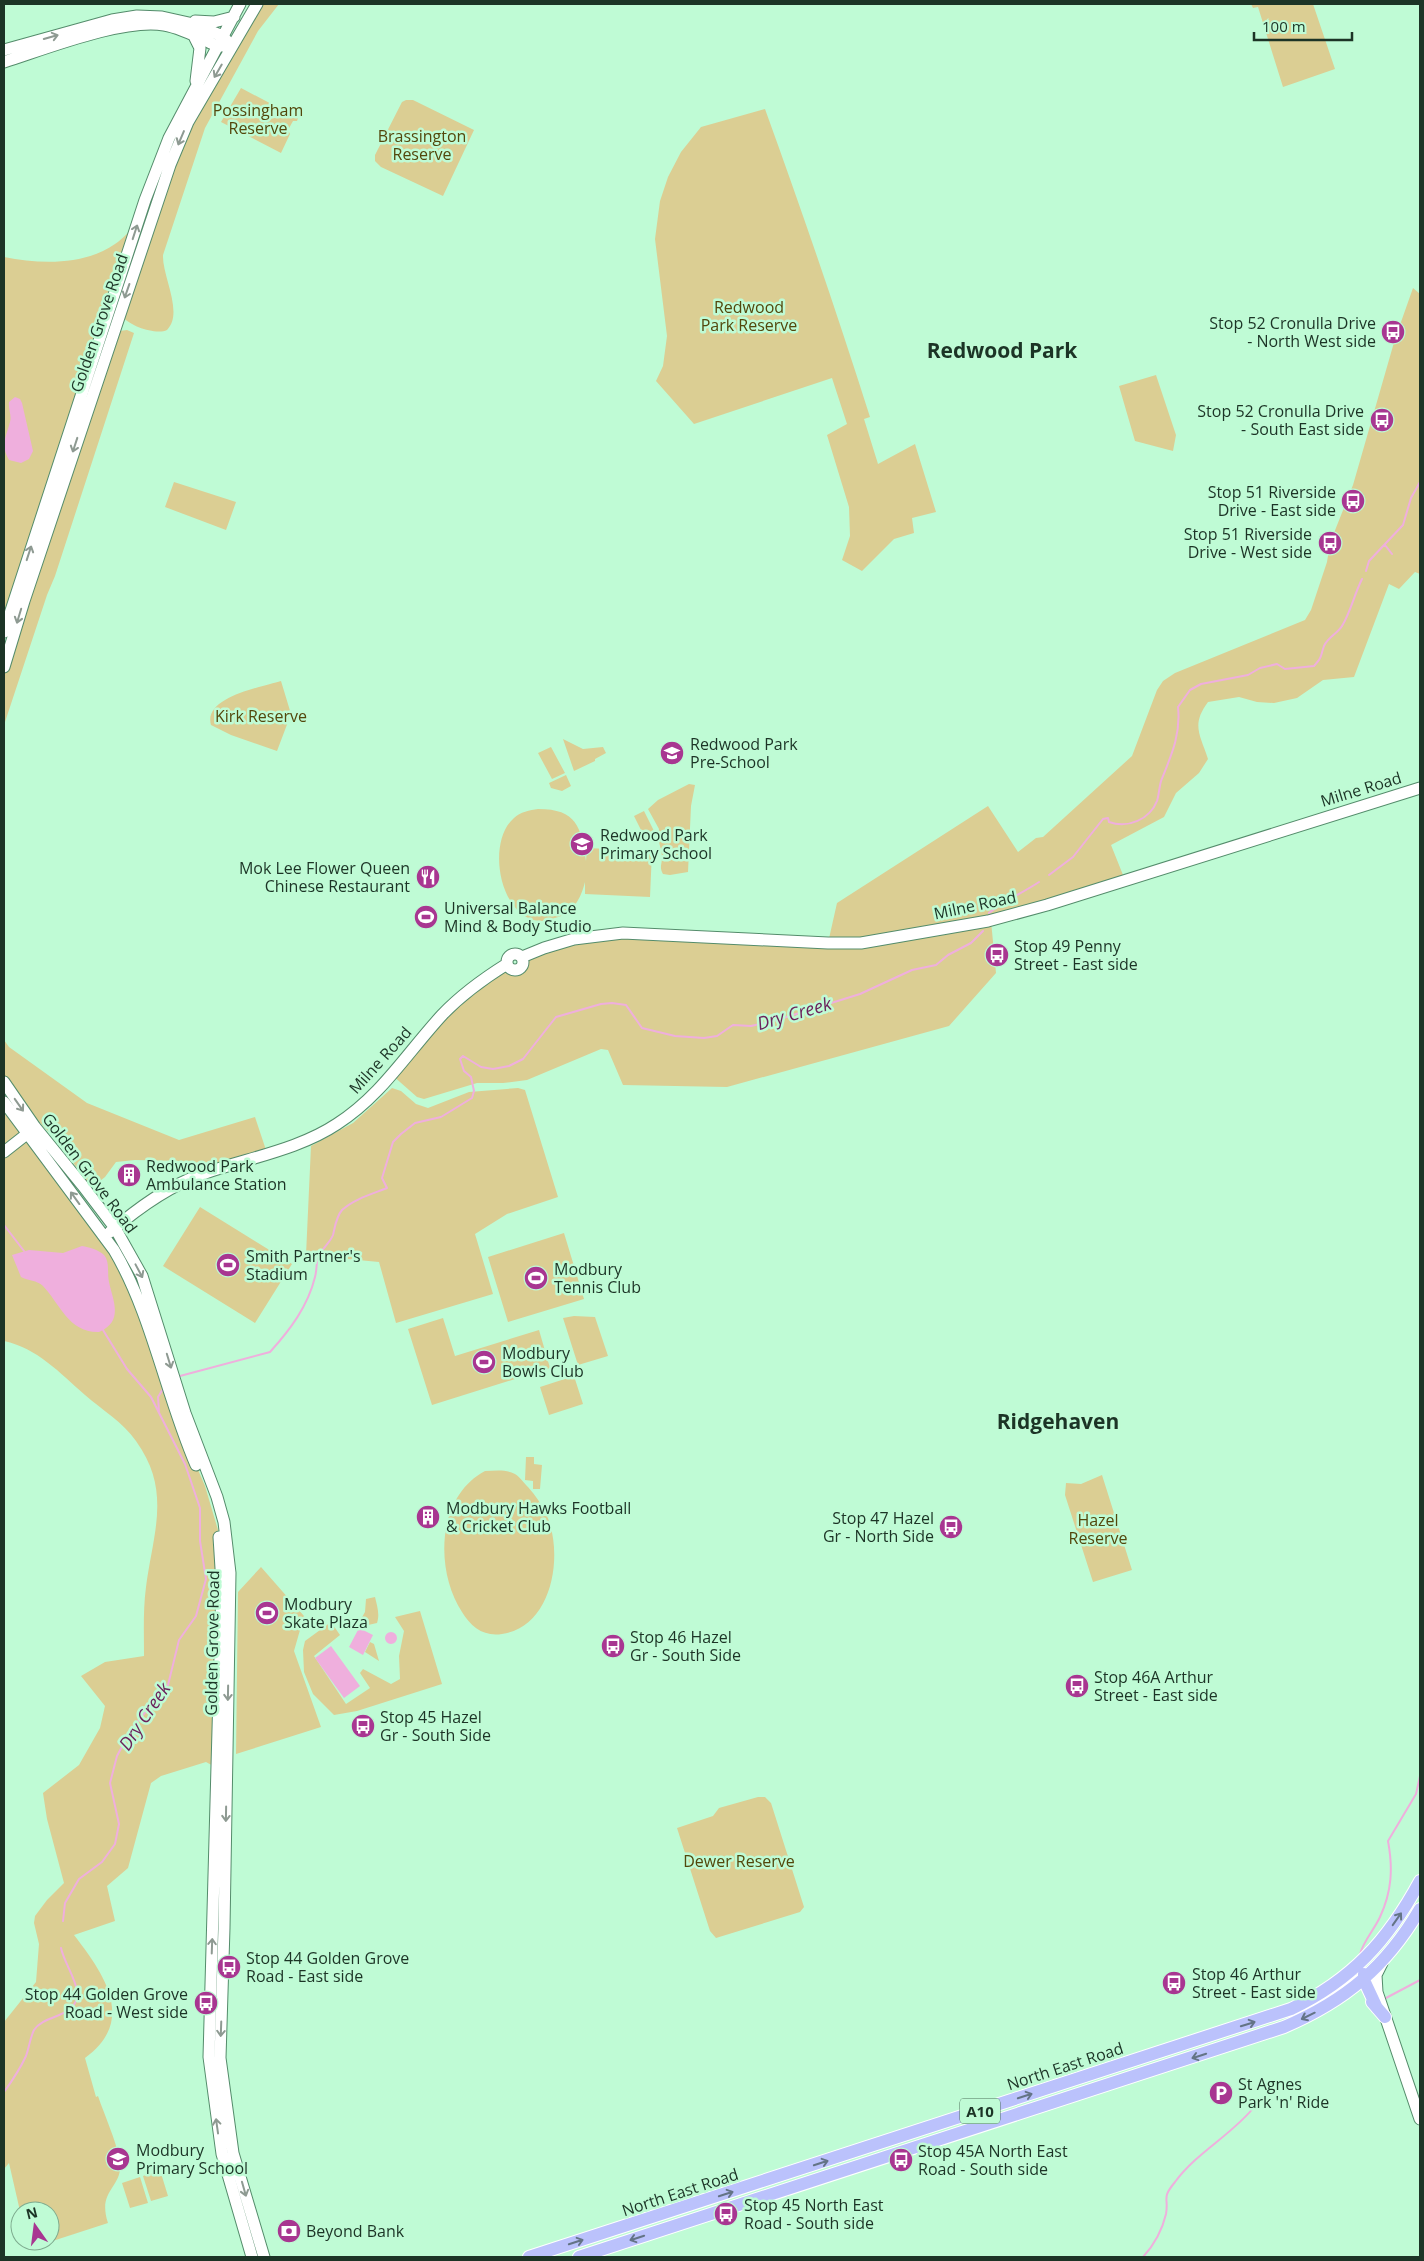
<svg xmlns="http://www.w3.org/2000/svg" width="1424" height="2261" font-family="'Open Sans',sans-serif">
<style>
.green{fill:#dbce93}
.water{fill:#efafdd}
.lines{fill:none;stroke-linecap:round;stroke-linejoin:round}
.stream{stroke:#efafdd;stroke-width:2}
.secondary-casing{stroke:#548c6b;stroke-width:13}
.primary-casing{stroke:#fff;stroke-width:14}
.secondary{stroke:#fff;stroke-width:11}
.primary{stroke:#bbc2fc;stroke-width:12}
.oneway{stroke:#8e9a92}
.oneway2{stroke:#647486}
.labels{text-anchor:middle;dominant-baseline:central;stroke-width:5;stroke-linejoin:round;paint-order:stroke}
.shield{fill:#bffbd5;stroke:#4d705a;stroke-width:1}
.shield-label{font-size:15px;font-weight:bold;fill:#1c3426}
.park-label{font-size:16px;fill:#53470c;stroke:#bffbd5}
.street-label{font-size:16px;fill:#1c3426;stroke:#bffbd5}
.poi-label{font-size:16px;fill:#1c3426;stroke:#bffbd5;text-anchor:start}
.water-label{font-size:18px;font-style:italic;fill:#6c225c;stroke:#bffbd5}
.district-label{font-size:21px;font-weight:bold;fill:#1c3426;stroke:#bffbd5}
</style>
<rect width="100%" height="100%" fill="#bffbd5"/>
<!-- green -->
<path class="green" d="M261,4H279L258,31L205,128L163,255C162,276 184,313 167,330C157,335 131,327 123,317L173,166L191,125Z
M1251,4H1313L1335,69L1283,87L1258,7L1253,8Z
M241,88L298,118L297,121H293L288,130L290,134L281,153L221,122Z
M406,100H413L474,130L443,196L381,167L375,161V155L402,102Z
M765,109C802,211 837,313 870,417L864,419L878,464L915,444L936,512L912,518L914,533L894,539L862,571L842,560L850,536L849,507L827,435L847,424L832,378L694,424L656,381L663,366L667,336L655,239L660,201L668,177L681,152L701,127Z
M138,223L4,632V257C40,264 83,266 115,244C123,239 130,230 138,223Z
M1413,288L1420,294V574L1415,572L1399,589L1389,584L1354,677L1323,680L1297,698L1274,703L1257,702L1239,697L1208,702C1191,725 1200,734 1208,759L1199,773L1176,793L1164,817L1111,845L1125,880L991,921L996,973L949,1026L727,1087L623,1085L608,1050L601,1049L527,1080L503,1083H477L424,1099L417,1097L392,1075L441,1016L508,967C515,973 523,969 523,960L605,934L828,943L837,903L988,806L1018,852L1036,838L1043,837L1132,756L1157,690L1163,681L1175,673L1305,620L1311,610L1327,562L1330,543L1353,485L1395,339Z
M127,330L134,333L55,576L47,595L5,722L4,721V675L40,563L120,331Z
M1156,375L1176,435L1173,451L1135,441L1119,386Z
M174,482L236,502L226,530L165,507Z
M281,681L291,714L277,751L231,735L211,725C203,697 262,687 281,681Z
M563,739L583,749L603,747L606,753L595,759V761L574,771Z
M551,747L565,773L552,779L538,753Z
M566,775L571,786L562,791L551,788L549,783Z
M689,784L695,785L691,806L688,872L670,875L663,874C659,867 662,864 662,858C662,847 656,840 659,829L648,809L658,800Z
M538,809C577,809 581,827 586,861L587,848L652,851L650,897L585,894V882C581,898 573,914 555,918C551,919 545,921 540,921C499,918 486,842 514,818C520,812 530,810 538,809Z
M644,811L654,831L644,836L634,816Z
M4,1040L9,1047L87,1103L179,1140L255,1117L266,1150L187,1175L181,1161L135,1160L116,1162L105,1177L91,1188L57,1140L40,1123L4,1075Z
M392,1088L401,1091L416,1104L428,1108L469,1092L518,1088L525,1090L558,1197L507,1214L475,1234L493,1294L396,1323L379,1262L306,1255L311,1146L353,1123Z
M4,1102L114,1250L190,1451L205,1486L218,1530L221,1547L217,1768L206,1762L161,1776L151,1783L128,1868L107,1886L115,1921L74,1935C104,1974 137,2020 85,2058L96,2097L98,2096C104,2114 119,2147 120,2164C122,2188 97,2190 108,2223L31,2248L28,2241H50V2211H20L9,2163L4,2169V2022L36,1982L39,1944L34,1923L35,1916L47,1900L64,1883L47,1819L43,1793L79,1765L100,1728L105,1706L81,1676L105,1662L144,1656C144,1633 143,1610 146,1587C153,1533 172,1491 136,1441C123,1422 102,1410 85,1395C60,1373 37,1348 4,1341Z
M200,1207L292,1264L255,1323L163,1266Z
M564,1233L584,1299L508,1322L488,1257Z
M574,1316L595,1317L608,1356L578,1365L563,1318Z
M443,1318L455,1356L539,1330L550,1368L432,1405L408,1329Z
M574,1376L583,1404L549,1415L540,1387Z
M526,1457H534V1464L542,1465L540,1489H533V1481L525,1480Z
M485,1471C495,1471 505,1469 515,1474C520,1477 524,1483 528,1487C536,1496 542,1505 547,1516C564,1556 552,1627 502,1634C484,1637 471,1627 462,1612C435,1571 436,1497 485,1471Z
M1102,1475L1132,1570L1093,1582L1065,1495L1066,1483L1081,1484Z
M261,1567L304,1616L294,1651L321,1727L236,1754L238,1592Z
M375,1597C377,1606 380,1614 377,1623L368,1625L361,1619L365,1612L366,1599Z
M420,1611L442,1684L357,1711L334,1715L313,1694L304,1672L303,1650L305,1641L331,1622L340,1635L314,1656L346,1704L370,1688L360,1673L363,1669L391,1684L400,1679L399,1656L404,1631L395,1617Z
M370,1642L374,1644L379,1661L365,1652Z
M758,1797H765L771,1803L804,1907L800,1912L716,1938L710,1931L677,1828L713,1816L719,1808Z
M160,2170L168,2196L151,2201L143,2176Z
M140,2177L148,2203L130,2208L122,2183Z"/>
<!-- water -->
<path class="water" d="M15,397L20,399L22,403L33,451L29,459L21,463L9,460C0,444 6,438 10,422C12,416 8,408 9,402Z
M82,1246C89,1247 99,1250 104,1255C110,1262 107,1273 109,1282C113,1301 124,1321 99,1332C69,1333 60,1304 43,1286C37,1280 28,1281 21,1277L12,1255L29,1250L63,1253Z
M359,1628L373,1635L363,1655L349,1647Z
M385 1638a6 6 0 1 1 12 0a6 6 0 1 1-12 0Z
M331,1646L360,1686L344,1698L315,1658Z"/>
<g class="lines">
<!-- stream -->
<path class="stream" d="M1385,545L1392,554
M1366,571L1369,561L1403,525L1411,498L1420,482
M1049,875L1073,857L1103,819L1108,818L1109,822C1128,829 1150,819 1157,801C1159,795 1159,788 1161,781C1171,756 1181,735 1178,707L1190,690L1201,684L1248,675L1260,668L1277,664L1285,669L1314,666C1323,656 1320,657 1324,646C1328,637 1337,634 1342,626C1351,611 1354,595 1362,579
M989,913C1001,903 1024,892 1039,882
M4,1225L24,1251
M180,1376L270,1352C290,1330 308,1306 315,1277C317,1270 316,1263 318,1258C321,1249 330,1243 333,1235C335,1227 336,1217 342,1210C354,1199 372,1194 387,1188L382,1178L393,1142L401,1134L415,1123L441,1117L472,1098L474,1091L471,1077L464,1071L460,1059L463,1056L481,1067L493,1069L509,1066L523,1059L556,1017L601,1004L612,1003L626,1005L642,1028L675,1036L704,1038L717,1036L733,1025L751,1026L777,1020L860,994L912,970L936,965L948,955L971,943L983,931
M159,1412L158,1397L163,1389
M63,1921L65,1903L79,1879L102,1862L115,1844L119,1824L110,1783L117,1756L132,1728L168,1685L179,1640L196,1616L206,1579L200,1541V1508L185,1464L151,1397L127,1369L103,1330
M1360,1954C1364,1940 1374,1930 1380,1917C1392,1891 1393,1868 1388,1841L1416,1794L1420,1776
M1386,1998L1420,1980
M4,2092C12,2081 20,2069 26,2056C29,2048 30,2038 34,2030C45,2013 79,2019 77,1991C75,1977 64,1962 61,1948
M1143,2257C1155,2244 1162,2231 1166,2214C1169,2197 1161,2199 1175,2182C1197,2152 1232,2135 1255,2106"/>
<!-- secondary casing -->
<g class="secondary-casing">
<path id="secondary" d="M195,21L214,22L234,17
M194,36L200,48L196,81
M4,50L112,20L137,16L162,17L189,23L223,36L227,41
M4,62C45,49 123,18 164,25C182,28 200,38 217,46H225
M4,632L145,200L169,138L240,4
M4,667L24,601L170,165L188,122L257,4
M507 962a8 8 0 1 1 16 0a8 8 0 1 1-16 0Z
M522,957L544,948L574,939L623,933L828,943H861L988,921L1047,905L1420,788
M4,1082L35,1127L83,1186L115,1228L142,1276L185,1413L217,1497L224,1522L230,1573L224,1928L220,2058L233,2153L264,2257
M4,1102L114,1250C152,1314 166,1396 196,1465
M4,1152L32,1130
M110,1232C138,1208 168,1186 203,1174C247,1158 298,1150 337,1124C381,1096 407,1053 442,1015C461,995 483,979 507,964
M219,1537L222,1584L209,2057L222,2154L252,2257
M1382,1963L1376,1975L1377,1992L1420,2119
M1325,1992C1340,1988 1351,1977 1366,1981"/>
</g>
<!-- primary casing -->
<g class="primary-casing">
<path id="primary" d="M1364,1974V1980L1377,2008
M1372,2002L1385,2017
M529,2257L1291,2009C1352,1980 1388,1940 1420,1881
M579,2257L1284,2027C1345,2001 1386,1967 1420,1909"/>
</g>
<!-- secondary -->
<use href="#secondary" class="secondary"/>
<!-- primary -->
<use href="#primary" class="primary"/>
</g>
<!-- one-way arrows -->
<defs><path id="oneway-shaft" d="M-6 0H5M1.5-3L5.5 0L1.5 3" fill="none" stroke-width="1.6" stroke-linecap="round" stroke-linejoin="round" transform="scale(1.25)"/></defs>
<g class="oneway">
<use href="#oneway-shaft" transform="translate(51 37) rotate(-16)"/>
<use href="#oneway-shaft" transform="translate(218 71) rotate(120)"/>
<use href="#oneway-shaft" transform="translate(181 138) rotate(113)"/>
<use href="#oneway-shaft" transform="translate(135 232) rotate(-72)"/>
<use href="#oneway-shaft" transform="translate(127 291) rotate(109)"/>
<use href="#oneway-shaft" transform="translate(75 445) rotate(108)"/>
<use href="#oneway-shaft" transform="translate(29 553) rotate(-72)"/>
<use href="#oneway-shaft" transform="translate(19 616) rotate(107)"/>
<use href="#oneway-shaft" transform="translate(19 1105) rotate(55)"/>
<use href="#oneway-shaft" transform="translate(75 1198) rotate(-126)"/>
<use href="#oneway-shaft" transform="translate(139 1271) rotate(62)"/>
<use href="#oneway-shaft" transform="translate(169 1361) rotate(73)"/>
<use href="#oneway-shaft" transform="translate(228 1693) rotate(91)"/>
<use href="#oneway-shaft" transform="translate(226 1814) rotate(91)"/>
<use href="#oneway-shaft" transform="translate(212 1946) rotate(-88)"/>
<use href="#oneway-shaft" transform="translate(221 2029) rotate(92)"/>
<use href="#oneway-shaft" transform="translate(217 2126) rotate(-98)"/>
<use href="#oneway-shaft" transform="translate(244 2189) rotate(74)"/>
</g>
<g class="oneway2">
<use href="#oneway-shaft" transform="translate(1397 1919) rotate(-55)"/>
<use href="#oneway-shaft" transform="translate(1308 2016) rotate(154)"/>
<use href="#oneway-shaft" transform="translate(1248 2024) rotate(-17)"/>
<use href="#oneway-shaft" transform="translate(1199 2056) rotate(162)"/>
<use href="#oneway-shaft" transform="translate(1025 2096) rotate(-18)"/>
<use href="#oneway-shaft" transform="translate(821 2163) rotate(-18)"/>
<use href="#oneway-shaft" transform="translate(726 2194) rotate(-18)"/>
<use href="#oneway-shaft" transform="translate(637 2238) rotate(162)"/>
<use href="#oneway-shaft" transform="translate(576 2242) rotate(-18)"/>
</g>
<!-- icons -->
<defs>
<g id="bus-disc" transform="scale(1.25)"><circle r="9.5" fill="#a83691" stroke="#bffbd5"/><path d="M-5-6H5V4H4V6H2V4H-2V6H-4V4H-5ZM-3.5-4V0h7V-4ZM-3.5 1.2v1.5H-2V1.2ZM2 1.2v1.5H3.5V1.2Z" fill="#fff"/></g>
<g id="school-disc" transform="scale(1.25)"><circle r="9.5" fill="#a83691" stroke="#bffbd5"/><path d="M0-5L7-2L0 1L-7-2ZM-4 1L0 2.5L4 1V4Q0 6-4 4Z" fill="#fff"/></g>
<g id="restaurant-disc" transform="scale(1.25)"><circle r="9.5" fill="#a83691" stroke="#bffbd5"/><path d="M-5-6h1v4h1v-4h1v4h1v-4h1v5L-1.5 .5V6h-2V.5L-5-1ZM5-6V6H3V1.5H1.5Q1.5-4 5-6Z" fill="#fff"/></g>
<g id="stadium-disc" transform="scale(1.25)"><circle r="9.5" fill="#a83691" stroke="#bffbd5"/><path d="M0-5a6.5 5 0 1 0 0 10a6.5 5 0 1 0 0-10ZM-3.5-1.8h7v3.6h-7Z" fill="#fff"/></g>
<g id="building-disc" transform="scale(1.25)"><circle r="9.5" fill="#a83691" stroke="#bffbd5"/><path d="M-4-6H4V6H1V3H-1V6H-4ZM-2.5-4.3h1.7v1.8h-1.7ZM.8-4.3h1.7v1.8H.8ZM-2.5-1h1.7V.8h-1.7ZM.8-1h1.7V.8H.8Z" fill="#fff"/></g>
<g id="parking-disc" transform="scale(1.25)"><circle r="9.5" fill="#a83691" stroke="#bffbd5"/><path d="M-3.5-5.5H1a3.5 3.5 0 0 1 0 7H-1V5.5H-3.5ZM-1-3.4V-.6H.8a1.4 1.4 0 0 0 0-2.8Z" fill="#fff"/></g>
<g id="bank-disc" transform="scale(1.25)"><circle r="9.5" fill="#a83691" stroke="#bffbd5"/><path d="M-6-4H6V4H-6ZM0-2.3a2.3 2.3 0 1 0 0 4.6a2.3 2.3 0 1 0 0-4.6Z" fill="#fff"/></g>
</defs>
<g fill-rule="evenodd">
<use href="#bus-disc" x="1393" y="332"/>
<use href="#bus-disc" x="1382" y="420"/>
<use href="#bus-disc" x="1353" y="501"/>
<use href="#bus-disc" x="1330" y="543"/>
<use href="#school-disc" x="672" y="753"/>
<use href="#school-disc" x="582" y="844"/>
<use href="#restaurant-disc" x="428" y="877"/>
<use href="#stadium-disc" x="426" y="917"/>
<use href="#bus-disc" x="997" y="955"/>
<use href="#building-disc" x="129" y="1175"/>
<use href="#stadium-disc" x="228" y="1265"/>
<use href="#stadium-disc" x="536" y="1278"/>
<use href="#stadium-disc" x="484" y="1362"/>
<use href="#building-disc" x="428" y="1517"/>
<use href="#bus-disc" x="951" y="1527"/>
<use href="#stadium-disc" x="267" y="1613"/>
<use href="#bus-disc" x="613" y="1646"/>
<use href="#bus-disc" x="1077" y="1686"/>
<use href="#bus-disc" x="363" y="1726"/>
<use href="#bus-disc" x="229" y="1967"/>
<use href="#bus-disc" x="1174" y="1983"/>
<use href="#bus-disc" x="206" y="2003"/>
<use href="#parking-disc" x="1221" y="2093"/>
<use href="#school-disc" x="118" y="2159"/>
<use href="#bus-disc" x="901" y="2160"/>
<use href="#bus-disc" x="726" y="2214"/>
<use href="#bank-disc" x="289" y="2231"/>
</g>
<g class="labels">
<!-- shield labels -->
<rect class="shield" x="960" y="2098.5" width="40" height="25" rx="4"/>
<g class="shield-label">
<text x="980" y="2111">A10</text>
</g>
<!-- park labels -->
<g class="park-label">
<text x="258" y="110">Possingham<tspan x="258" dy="18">Reserve</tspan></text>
<text x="422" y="136">Brassington<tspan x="422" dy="18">Reserve</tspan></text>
<text x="749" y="307">Redwood<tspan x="749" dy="18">Park Reserve</tspan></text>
<text x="261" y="716">Kirk Reserve</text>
<text x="1098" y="1520">Hazel<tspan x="1098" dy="18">Reserve</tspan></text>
<text x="739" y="1861">Dewer Reserve</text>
</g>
<!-- street labels -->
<g class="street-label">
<text transform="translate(99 323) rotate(-71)">Golden Grove Road</text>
<text transform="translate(1361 789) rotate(-17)">Milne Road</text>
<text transform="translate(975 905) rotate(-12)">Milne Road</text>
<text transform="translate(380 1060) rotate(-48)">Milne Road</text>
<text transform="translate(90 1173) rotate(53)">Golden Grove Road</text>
<text transform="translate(212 1643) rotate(-89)">Golden Grove Road</text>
<text transform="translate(1065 2066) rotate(-18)">North East Road</text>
<text transform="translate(680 2192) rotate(-18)">North East Road</text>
</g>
<!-- poi labels -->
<g class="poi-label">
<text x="1376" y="323" text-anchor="end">Stop 52 Cronulla Drive<tspan x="1376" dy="18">- North West side</tspan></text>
<text x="1364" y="411" text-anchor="end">Stop 52 Cronulla Drive<tspan x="1364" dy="18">- South East side</tspan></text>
<text x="1336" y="492" text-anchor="end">Stop 51 Riverside<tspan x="1336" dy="18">Drive - East side</tspan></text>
<text x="1312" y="534" text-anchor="end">Stop 51 Riverside<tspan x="1312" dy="18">Drive - West side</tspan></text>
<text x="690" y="744">Redwood Park<tspan x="690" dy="18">Pre-School</tspan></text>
<text x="600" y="835">Redwood Park<tspan x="600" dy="18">Primary School</tspan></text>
<text x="410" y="868" text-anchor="end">Mok Lee Flower Queen<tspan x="410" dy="18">Chinese Restaurant</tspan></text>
<text x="444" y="908">Universal Balance<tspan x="444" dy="18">Mind &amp; Body Studio</tspan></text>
<text x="1014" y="946">Stop 49 Penny<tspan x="1014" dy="18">Street - East side</tspan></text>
<text x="146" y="1166">Redwood Park<tspan x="146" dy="18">Ambulance Station</tspan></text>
<text x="246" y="1256">Smith Partner's<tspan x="246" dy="18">Stadium</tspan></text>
<text x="554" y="1269">Modbury<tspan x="554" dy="18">Tennis Club</tspan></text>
<text x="502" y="1353">Modbury<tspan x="502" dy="18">Bowls Club</tspan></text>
<text x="446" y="1508">Modbury Hawks Football<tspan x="446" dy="18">&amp; Cricket Club</tspan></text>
<text x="934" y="1518" text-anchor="end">Stop 47 Hazel<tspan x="934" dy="18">Gr - North Side</tspan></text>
<text x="284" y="1604">Modbury<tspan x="284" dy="18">Skate Plaza</tspan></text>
<text x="630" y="1637">Stop 46 Hazel<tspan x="630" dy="18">Gr - South Side</tspan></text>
<text x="1094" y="1677">Stop 46A Arthur<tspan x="1094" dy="18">Street - East side</tspan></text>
<text x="380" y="1717">Stop 45 Hazel<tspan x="380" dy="18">Gr - South Side</tspan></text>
<text x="246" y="1958">Stop 44 Golden Grove<tspan x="246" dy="18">Road - East side</tspan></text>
<text x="1192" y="1974">Stop 46 Arthur<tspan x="1192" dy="18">Street - East side</tspan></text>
<text x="188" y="1994" text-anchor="end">Stop 44 Golden Grove<tspan x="188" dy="18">Road - West side</tspan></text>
<text x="1238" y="2084">St Agnes<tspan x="1238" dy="18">Park 'n' Ride</tspan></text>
<text x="136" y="2150">Modbury<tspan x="136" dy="18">Primary School</tspan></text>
<text x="918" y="2151">Stop 45A North East<tspan x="918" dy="18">Road - South side</tspan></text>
<text x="744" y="2205">Stop 45 North East<tspan x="744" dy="18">Road - South side</tspan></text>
<text x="306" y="2231">Beyond Bank</text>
</g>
<!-- water labels -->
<g class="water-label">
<text transform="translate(794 1013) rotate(-16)">Dry Creek</text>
<text transform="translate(144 1716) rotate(-56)">Dry Creek</text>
</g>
<!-- district labels -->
<g class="district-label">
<text x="1002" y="350">Redwood Park</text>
<text x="1058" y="1421">Ridgehaven</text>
</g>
</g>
<!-- border -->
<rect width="1424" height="2261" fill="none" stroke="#1c3426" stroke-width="10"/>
<!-- north arrow -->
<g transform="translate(35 2226) rotate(346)"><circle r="24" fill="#bffbd5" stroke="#7eab8f"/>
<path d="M0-4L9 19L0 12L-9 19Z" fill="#a83691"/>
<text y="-8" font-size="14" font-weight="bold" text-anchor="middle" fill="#1c3426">N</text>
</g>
<!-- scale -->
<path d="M1254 32v8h98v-8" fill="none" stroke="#1c3426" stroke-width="2.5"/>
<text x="1262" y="32" font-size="15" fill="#1c3426" stroke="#bffbd5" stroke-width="4" paint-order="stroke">100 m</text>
</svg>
